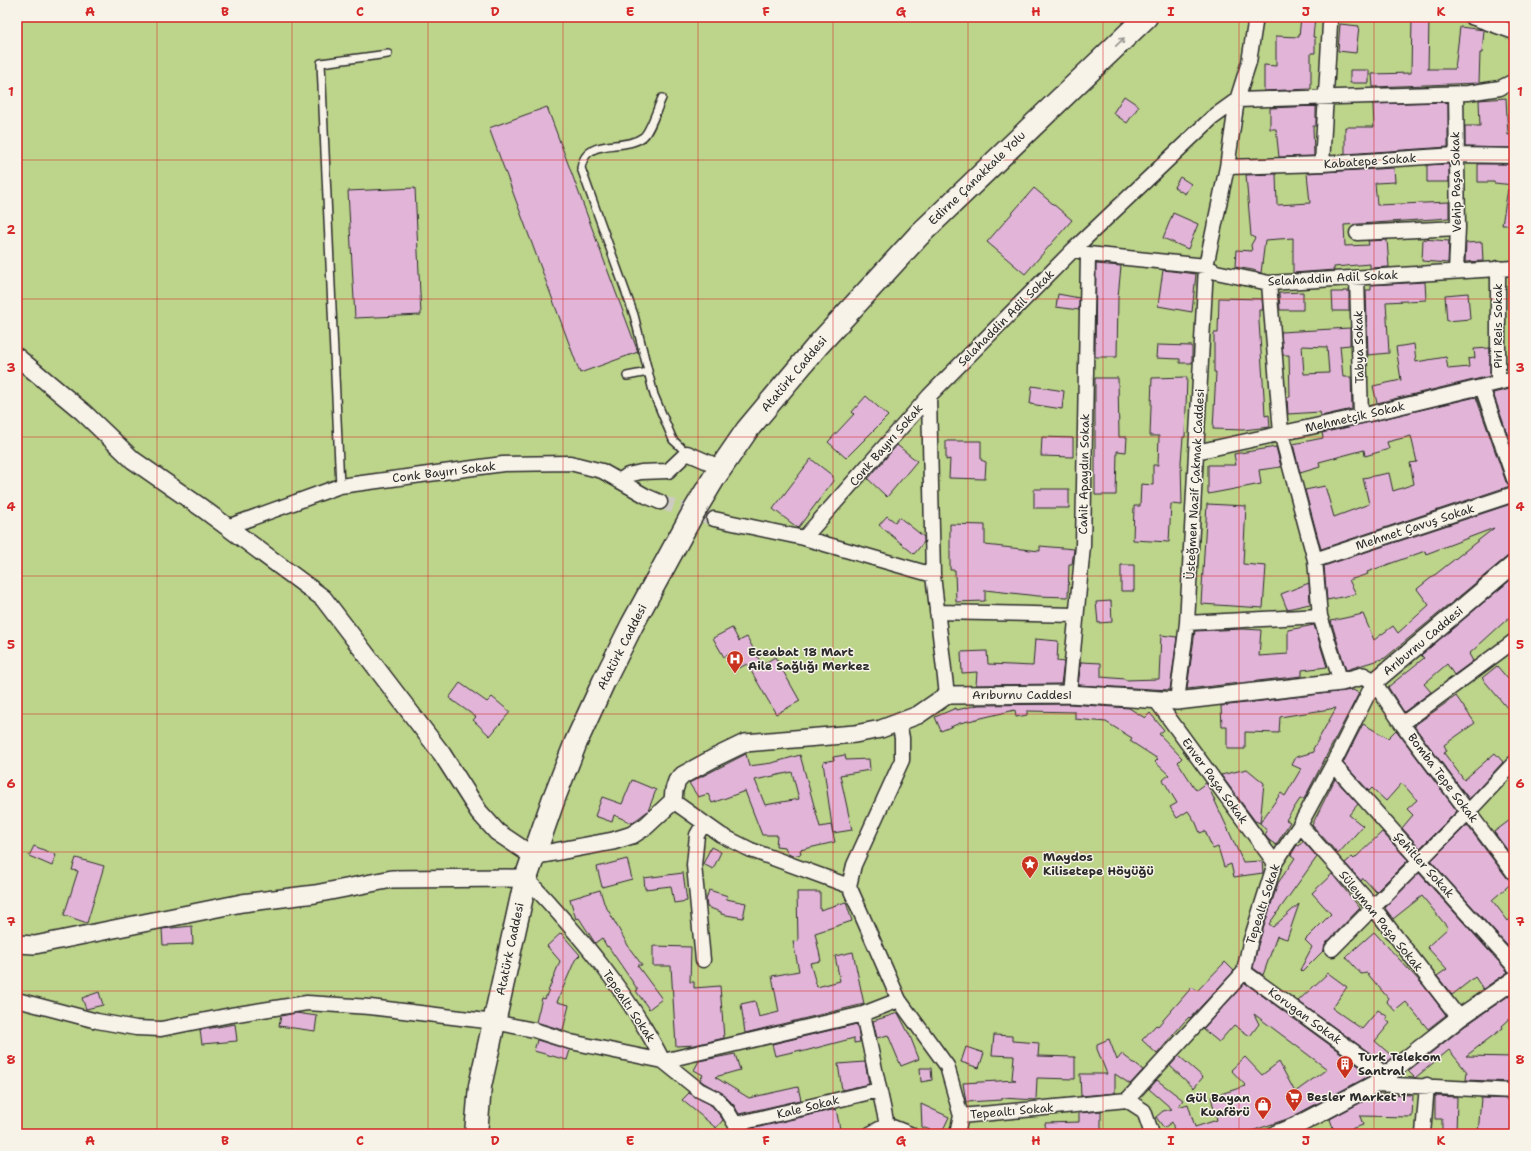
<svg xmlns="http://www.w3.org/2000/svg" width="1531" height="1151" font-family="'Shantell Sans',sans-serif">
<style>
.green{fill:#bdd48b;stroke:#74805b}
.building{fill:#e2b5d8;stroke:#2b2b2b;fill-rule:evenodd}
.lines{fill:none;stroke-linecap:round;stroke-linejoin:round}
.minor-tunnel{stroke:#cecbc2;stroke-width:14;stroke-dasharray:14 7;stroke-linecap:butt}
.service-casing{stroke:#2b2b2b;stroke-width:10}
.minor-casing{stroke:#2b2b2b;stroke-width:17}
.tertiary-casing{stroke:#2b2b2b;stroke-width:20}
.primary-casing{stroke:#2b2b2b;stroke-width:25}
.trunk-casing{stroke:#2b2b2b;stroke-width:25}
.service{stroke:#f7f3e8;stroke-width:7}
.minor{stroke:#f7f3e8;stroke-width:14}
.tertiary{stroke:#f7f3e8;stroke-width:17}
.primary{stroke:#f7f3e8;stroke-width:22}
.trunk{stroke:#f7f3e8;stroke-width:22}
.oneway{stroke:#918f8a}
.grid{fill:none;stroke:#d62828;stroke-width:1;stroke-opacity:0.55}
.labels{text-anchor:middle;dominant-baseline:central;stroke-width:3;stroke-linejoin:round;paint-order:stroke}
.street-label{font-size:12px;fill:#2b2b2b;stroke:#f7f3e8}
.poi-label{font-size:12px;font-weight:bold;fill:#2b2b2b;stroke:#f7f3e8;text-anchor:start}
.neatline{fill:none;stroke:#d62828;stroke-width:1.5}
.grid-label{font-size:13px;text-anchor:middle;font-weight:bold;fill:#d62828}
</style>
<rect width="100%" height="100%" fill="#f7f3e8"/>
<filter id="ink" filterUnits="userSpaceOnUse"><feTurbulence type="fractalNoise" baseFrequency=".025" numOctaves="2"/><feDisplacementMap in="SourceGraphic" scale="8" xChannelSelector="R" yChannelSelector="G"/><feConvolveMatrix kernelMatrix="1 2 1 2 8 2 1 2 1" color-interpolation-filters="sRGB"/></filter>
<g filter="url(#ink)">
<!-- green -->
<path class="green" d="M17,17H1514V1134H17Z"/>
<!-- building -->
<path class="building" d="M1301,17H1315L1313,37H1315V53H1311V89L1264,91V65L1276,66V36L1299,37Z
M1412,18H1429L1428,69H1455L1460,27L1484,30L1482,53H1480L1479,83L1373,87L1372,74L1411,73Z
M1340,24L1359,26L1356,53L1338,51Z
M1350,70H1369V83H1350Z
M1124,96L1139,106L1127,123L1113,113Z
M1506,98L1508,135L1514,134V148L1465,147V126H1480L1479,100Z
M1448,102V147L1345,154V127H1374L1373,104Z
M1316,106V126H1313L1314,156L1279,157L1276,129H1270V108Z
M547,107L638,352L580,373L489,128Z
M1449,164V182H1427V165Z
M1478,164H1514V185L1494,183V182H1478Z
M1394,168L1395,182L1375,183L1377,205L1449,202V218L1344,225L1345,246L1369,245L1368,241L1387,240L1389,267L1370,268V264L1334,267V270L1293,273V238L1265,240L1261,273L1253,270L1235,267L1236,250L1252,251L1251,245L1255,238L1251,236L1246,175L1276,174L1277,205L1310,203L1307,173Z
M1180,177L1191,184L1185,194L1174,187Z
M415,188L421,315L355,318L348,191Z
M1034,188L1072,220L1025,274L987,242Z
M1508,189H1514V225H1502Z
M1173,213L1198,224L1188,249L1163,238Z
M1423,239L1449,241L1448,263L1422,261Z
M1482,242L1483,261L1465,262L1466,243Z
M1096,264L1121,266L1118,297L1117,357H1095Z
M1163,270L1196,274L1192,312L1158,306Z
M1425,282L1426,300L1386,302L1389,353L1368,355L1366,290H1371V285Z
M1343,291H1349V311H1333L1332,292H1343Z
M1303,292V310H1280L1279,293Z
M1468,293L1470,319L1447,321L1445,295Z
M1058,294L1079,298V310L1056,307Z
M1219,298L1262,299L1263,310H1259V322L1264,396L1265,416L1269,415L1270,427L1243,430L1213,429L1216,372H1214V333H1218Z
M1350,328V345L1340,346L1343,377H1351L1352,409L1321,416L1320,412L1288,414L1287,397H1290L1289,355H1283L1281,332ZM1302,346L1327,347L1329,373L1304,374Z
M1414,344L1416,362L1446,357L1448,369L1469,367L1468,359L1475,358L1474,349L1490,348V376L1377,403L1373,386L1401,380L1396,347Z
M1157,345L1192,346V363H1180V359L1156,358Z
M1187,377L1185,437H1183L1181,462L1182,505L1171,504L1169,542L1133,540L1134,506H1140L1141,484L1153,485V465H1158L1159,436H1150L1152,378Z
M1095,378H1118L1119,437H1127L1126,452L1117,451L1116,495H1095Z
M1032,386L1064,391L1062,409L1030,404Z
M1514,388V445H1511L1493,393Z
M866,396L888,416L846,458L828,442L854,414L852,412Z
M1476,397L1506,482L1510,486L1321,549L1305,490L1325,486L1334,517L1369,504L1363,478L1389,473L1393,491L1414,484L1410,463L1417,462L1411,436L1387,442L1389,449L1365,456L1364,450L1319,462L1320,467L1300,473L1293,444L1323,438L1322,433L1326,432Z
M1042,437L1073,438V457L1041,456Z
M946,441H981V460L986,462L985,479L949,478L950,459L946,460Z
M897,445L917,461L887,497L868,479Z
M1276,447L1281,467L1259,470L1261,484L1208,494V465H1236L1234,454Z
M811,459L833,476V481L798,528L773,509Z
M1034,489H1069V508H1034Z
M1514,503V554L1508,556L1385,658L1346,670L1331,621L1363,614L1374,640L1393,626L1398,633L1429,605L1417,589L1494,528L1426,554L1425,551L1367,572L1368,574L1349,580L1356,594L1327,600L1324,566Z
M1207,504L1246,506L1243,564L1266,566L1263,608L1201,604Z
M887,516L895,522L899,517L924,537V542L914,554L879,525Z
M950,524L985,525V545L1040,551V546L1074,549L1072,564H1069L1068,597L1038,596L985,590V601L956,602L955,570H950Z
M1121,565H1134V591H1121Z
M1514,577V613L1469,654L1473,661L1454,675L1447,664L1424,684L1431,692L1404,712L1388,687L1424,658L1421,655Z
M1309,583L1310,604L1287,609L1281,594Z
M1111,601L1112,622L1098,623L1096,602Z
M1314,625L1327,667L1302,670V676L1187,689L1195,631L1243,629L1261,630L1259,656L1288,654V630Z
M732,628L739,641L747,637L762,665L775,657L800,701L776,714L747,664L739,668L731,653L724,657L713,638Z
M1161,635L1177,637L1170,690L1078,685L1081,662L1101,663V677L1125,679V680L1159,679Z
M1035,639L1058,641L1057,661L1064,662L1061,684L976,685L977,672L962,673L961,652L987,651L988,664L1033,666Z
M1497,666L1514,686V703L1508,709L1482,678Z
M460,683L487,702L492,697L510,712L490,736L473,720L476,717L449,698Z
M1353,690L1359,693L1304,799H1300L1286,820L1290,822L1276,845L1269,840L1265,835L1267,831L1260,823L1281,793L1285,796L1301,769L1292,765L1296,757L1314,752L1313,749L1336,708L1280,717L1279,733L1245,732V749H1227V726H1222L1221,706Z
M1456,696L1475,723L1444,745L1447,751L1444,753L1464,780L1495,753L1503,762L1469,799L1414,726H1416L1415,725Z
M1069,704L1129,708L1145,718L1150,713L1164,730L1159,734L1182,758L1178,762L1196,790L1206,783L1208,786L1243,862L1262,861L1263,873L1234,877L1231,864L1224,867L1218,847L1213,849L1205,831L1200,833L1196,823L1188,811L1177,818L1170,807L1177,803L1163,780L1169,775L1155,762L1158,759L1130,741L1132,738L1106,722L1075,719V712L1027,711V715L1016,717L1015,710L960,723L941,731L935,717L956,708L957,710L978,705Z
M1363,724L1388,738L1396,730L1457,811L1420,848L1402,828L1413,815L1407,809L1417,800L1402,783L1386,801L1372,788L1369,791L1343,763Z
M746,754L749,766L772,763L800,755L820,827L831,825L835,842L800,850L801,854L793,856L788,854L785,847L776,846L777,835H762L745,791L712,803L708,794L698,797L689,783ZM792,772L799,799L765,805L755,780Z
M845,755L846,760L869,759L870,770L840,775L852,830L833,833L823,762L834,760L833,757Z
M1247,769L1264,783L1260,823L1255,821L1221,775Z
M1335,779L1358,804L1349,815L1363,826L1338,854L1312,825Z
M632,780L656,790L648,811L632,823L614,815L612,822L595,816L602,797L622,804Z
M1514,817V859L1494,832Z
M1467,825L1507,878L1514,881L1492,900L1508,921L1514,915V953L1431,861Z
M1382,832L1408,860L1376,892L1363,878L1361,881L1345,863L1352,857L1354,859Z
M1303,841L1317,857L1269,924L1273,927L1299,904L1287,939L1277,936L1263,975L1253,968L1258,945L1278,883L1295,858L1291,855L1297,845L1299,846Z
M34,846L56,855L52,866L29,856Z
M711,847L721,852L713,869L703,864Z
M76,858L104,866L87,923L64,915L78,871L72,870Z
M627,859L632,879L602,887L597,867Z
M683,873L687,901L674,903L671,886L645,889L644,878Z
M1419,873L1508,972L1483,989L1475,977L1452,995L1437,976L1447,969L1427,947L1448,928L1422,896L1393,919L1385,908Z
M1332,874L1360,908L1326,943L1324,950L1302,972L1300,970L1312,947L1305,940L1331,914L1312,893Z
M600,890L604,903L630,949L642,965H637L662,999L649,1009L636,991L638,990L608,946L607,947L602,938L595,943L579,918L576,919L570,899Z
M709,890L728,896L726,899L746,903L743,918L721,914V912L707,907L706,900Z
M797,892H820V910L846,902L852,921L815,933L821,961L810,963L817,987L840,981L835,956L853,952L864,1004L745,1033L741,1004L755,1001L759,1017L779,1012L772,976L799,971L793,942L798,941Z
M192,926L193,944L163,945L162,929Z
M1374,932L1424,986L1446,1015L1428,1029L1406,1002L1395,1011L1386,1001L1388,998L1367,973L1361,974L1346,957Z
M561,933L580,955L575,960L557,1002L569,1005L563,1030L536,1022L542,998L545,999L560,961L547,946Z
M653,946L691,947L690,982H694V988L720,986L724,1038L695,1045L676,1046L671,966H653Z
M1225,962L1234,971L1190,1018L1189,1017L1184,1022L1157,1054L1142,1040L1156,1025L1158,1026L1192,987L1197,991Z
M1328,973L1347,987L1332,1008L1362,1029L1378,1010L1388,1017L1385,1019L1390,1023L1375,1041L1393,1057L1385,1064L1298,1001Z
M1245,983L1371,1075L1290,1118L1243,1134H1175L1172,1122L1164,1128L1156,1117L1163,1111L1172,1109L1149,1089L1157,1080L1183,1100L1178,1107L1188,1104L1195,1127L1217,1120L1211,1097L1246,1086L1231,1070L1245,1057L1262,1075L1279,1062L1295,1092L1327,1069L1254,1014L1259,1024L1250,1036L1234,1025L1219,1042L1203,1029Z
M99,992L103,1005L86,1009L82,998Z
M1514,992V1015L1502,1026L1503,1028L1466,1056L1513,1057L1514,1082L1466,1080L1467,1072L1449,1050L1415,1078L1408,1071L1465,1026Z
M296,1013L317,1016L315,1031L279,1026L281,1016Z
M898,1013L910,1036L919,1059L901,1066L888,1035L877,1038L873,1021Z
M235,1024L237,1041L202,1044L200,1030Z
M857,1024L860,1042L854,1043V1038L801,1052V1050L775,1056L772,1044Z
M994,1035L1012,1036V1041L1039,1043L1038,1056L1075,1057V1079L1037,1078L1036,1100L1002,1098V1100L966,1102L963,1083L1016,1080L1012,1079L1014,1056L992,1055Z
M1109,1039L1117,1060L1122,1054L1143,1070L1130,1084L1115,1074V1093L1081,1096L1080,1074H1107L1097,1049V1044Z
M537,1040L570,1050L567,1060L534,1051Z
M966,1047L984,1053L979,1068L961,1062Z
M735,1054L740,1070L715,1077L749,1098L798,1087L801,1100L739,1114L734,1105L723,1094L704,1083L700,1080L703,1075L694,1070L699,1061Z
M1179,1056L1203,1077L1194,1088L1170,1066Z
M865,1062L869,1084L842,1090L838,1064Z
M920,1068H931L932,1080L921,1082Z
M689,1093L712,1106L721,1117L723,1120L716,1128L682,1100Z
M1377,1094L1413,1095L1412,1117L1360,1116L1363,1125L1335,1134L1330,1119Z
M1435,1096L1457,1097L1456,1134H1442V1119H1435Z
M1481,1098L1514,1099V1134H1478Z
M921,1104L949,1117L941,1134L922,1127Z
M836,1109L840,1129L821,1134H753L751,1129Z
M1101,1111V1132L1046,1134L1045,1123L1079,1122V1113Z"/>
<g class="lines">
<!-- minor-tunnel -->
<path class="minor-tunnel" d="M660,502L714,519"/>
<!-- service casing -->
<g class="service-casing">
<path id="service" d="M662,98C658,106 650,132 643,137C623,152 586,136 581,168L634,315L654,395L673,440L687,453
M627,376L648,372
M340,486L321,63L388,54"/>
</g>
<!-- minor casing -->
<g class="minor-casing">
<path id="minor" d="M1471,17L1514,32
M1456,94L1458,228L1456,271
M1322,164L1330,24
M1227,167L1322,164L1456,155L1514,156
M1357,233L1458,228
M1074,249L1212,118L1237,100L1468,93L1500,88L1514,81
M1357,278L1361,416
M1269,283L1281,433L1315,560L1320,616L1341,682
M1498,383V268
M1482,387L1514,479
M929,396L933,575L947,695
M1196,452L1361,416L1514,379
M619,481L628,475L641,472L668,471L687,453L722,468
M714,519L804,538L933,575
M227,527L340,486L503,464L570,463L602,471L646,496L660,502
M804,538L929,396L1074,249L1088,254L1206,266L1216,272L1269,283L1514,268
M1315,560L1514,494
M937,612L1075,615
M1187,623L1320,616
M1374,682L1402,724L1514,873
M1069,694L1083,546L1088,254
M1155,699L1275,863
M1177,701L1187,623L1206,266L1227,167L1237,100L1249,62L1256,17
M1402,724L1514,641
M1333,764L1514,966
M673,801L721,835L751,850L849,886L899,1000
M1300,825L1373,907L1459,1018
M526,878C578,933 629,993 663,1061L863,1014L899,1000L947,1066L961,1116L1127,1100L1244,972L1250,943L1275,863L1300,825L1333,764L1374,682
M849,886L854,865L902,760V738L899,723
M1332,949L1469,811L1514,763
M703,960L694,865L697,835L704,823
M1244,972L1386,1075
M17,1000L97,1021L136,1028L161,1029L231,1015L307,1003L370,1007L494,1022L534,1030L571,1042L663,1061L699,1090L717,1099L728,1112L741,1134
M863,1014L887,1125
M1375,1084L1514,1091
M1127,1100L1144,1111L1152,1134
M736,1124L879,1090
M870,1134L887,1125L910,1134
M957,1134L961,1116
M1423,1134L1427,1085"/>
</g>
<!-- tertiary casing -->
<g class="tertiary-casing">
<path id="tertiary" d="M17,357L83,412L133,460L202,508L323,598L442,754L479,812L497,832L533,856L613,841L632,835L646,826L673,801L674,790L677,781L683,775L716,757L745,743L855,734L881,729L918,715L947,695L1069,694L1177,701L1341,682L1363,676L1374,682L1514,564
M17,944L35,945L242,903L315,894L392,879L526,878
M1276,1134L1294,1127L1375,1084L1459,1018L1514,980"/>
</g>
<!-- primary casing -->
<g class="primary-casing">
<path id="primary" d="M476,1134L480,1086L526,878L554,798L576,742L604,681L632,625L693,513L714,478L747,430L819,344L920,234"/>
</g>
<!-- trunk casing -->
<g class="trunk-casing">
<path id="trunk" d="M920,234L1146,17"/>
</g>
<!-- service -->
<use href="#service" class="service"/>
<!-- minor -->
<use href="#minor" class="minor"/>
<!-- tertiary -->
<use href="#tertiary" class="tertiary"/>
<!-- primary -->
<use href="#primary" class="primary"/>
<!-- trunk -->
<use href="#trunk" class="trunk"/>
</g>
<!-- one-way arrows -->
<defs><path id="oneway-shaft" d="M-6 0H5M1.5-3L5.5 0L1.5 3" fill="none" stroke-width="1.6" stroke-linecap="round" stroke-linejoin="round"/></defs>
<use class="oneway" href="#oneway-shaft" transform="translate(1120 42) rotate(-44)"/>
</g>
<!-- grid -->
<path class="grid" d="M157,17V1134M292,17V1134M428,17V1134M563,17V1134M698,17V1134M833,17V1134M968,17V1134M1103,17V1134M1239,17V1134M1374,17V1134M17,160H1514M17,299H1514M17,437H1514M17,576H1514M17,714H1514M17,852H1514M17,991H1514"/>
<!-- icons -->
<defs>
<g id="hospital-pin" transform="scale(0.9)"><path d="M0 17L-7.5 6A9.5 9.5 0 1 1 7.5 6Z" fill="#c8321e" stroke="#f7f3e8"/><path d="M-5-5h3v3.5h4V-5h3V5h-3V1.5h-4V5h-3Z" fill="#fff"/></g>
<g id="sight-pin" transform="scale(0.9)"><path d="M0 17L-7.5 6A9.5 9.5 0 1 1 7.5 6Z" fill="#c8321e" stroke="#f7f3e8"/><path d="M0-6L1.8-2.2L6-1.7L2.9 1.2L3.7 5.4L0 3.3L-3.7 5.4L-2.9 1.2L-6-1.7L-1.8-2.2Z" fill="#fff"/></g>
<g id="building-pin" transform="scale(0.9)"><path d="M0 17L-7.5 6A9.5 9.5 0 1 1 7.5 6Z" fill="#c8321e" stroke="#f7f3e8"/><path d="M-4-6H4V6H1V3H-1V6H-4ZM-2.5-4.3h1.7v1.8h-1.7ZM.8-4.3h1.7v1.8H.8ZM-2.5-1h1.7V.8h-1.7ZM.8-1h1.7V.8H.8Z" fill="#fff"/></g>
<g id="supermarket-pin" transform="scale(0.9)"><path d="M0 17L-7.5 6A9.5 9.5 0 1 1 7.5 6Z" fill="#c8321e" stroke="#f7f3e8"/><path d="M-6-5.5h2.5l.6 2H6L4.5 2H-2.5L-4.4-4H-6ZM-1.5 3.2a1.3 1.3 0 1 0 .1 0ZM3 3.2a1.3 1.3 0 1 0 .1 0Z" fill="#fff"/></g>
<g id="shop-pin" transform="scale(0.9)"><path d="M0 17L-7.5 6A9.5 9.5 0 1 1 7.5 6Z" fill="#c8321e" stroke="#f7f3e8"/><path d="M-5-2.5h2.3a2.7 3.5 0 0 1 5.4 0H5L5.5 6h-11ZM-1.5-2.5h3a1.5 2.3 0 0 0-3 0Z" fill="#fff"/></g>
</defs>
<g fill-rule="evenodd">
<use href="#hospital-pin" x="735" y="659"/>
<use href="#sight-pin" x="1030" y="864"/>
<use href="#building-pin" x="1345" y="1064"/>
<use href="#supermarket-pin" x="1294" y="1097"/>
<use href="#shop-pin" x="1263" y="1105"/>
</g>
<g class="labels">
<!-- street labels -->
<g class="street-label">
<text transform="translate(1370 161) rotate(-4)">Kabatepe Sokak</text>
<text transform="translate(977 178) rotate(-44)">Edirne Çanakkale Yolu</text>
<text transform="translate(1456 182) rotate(-91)">Vehip Paşa Sokak</text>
<text transform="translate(1333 278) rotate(-3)">Selahaddin Adil Sokak</text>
<text transform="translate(1006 318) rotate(-45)">Selahaddin Adil Sokak</text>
<text transform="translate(1498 326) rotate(-90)">Piri Reis Sokak</text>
<text transform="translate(1359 347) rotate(-91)">Tabya Sokak</text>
<text transform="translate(794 374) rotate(-50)">Atatürk Caddesi</text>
<text transform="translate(1355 417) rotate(-13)">Mehmetçik Sokak</text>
<text transform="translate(886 445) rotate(-49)">Conk Bayırı Sokak</text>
<text transform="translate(444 472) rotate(-7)">Conk Bayırı Sokak</text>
<text transform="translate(1084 474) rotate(-89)">Cahit Apaydın Sokak</text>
<text transform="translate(1195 484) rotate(-87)">Üsteğmen Nazif Çakmak Caddesi</text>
<text transform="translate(1415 527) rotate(-18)">Mehmet Çavuş Sokak</text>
<text transform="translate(1423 641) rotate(-40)">Arıburnu Caddesi</text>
<text transform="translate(622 647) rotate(-63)">Atatürk Caddesi</text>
<text x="1022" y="695">Arıburnu Caddesi</text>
<text transform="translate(1443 778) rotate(53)">Bomba Tepe Sokak</text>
<text transform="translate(1215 781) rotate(54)">Enver Paşa Sokak</text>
<text transform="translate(1424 865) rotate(48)">Şehitler Sokak</text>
<text transform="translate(1263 904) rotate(-72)">Tepealtı Sokak</text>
<text transform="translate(1381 921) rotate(51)">Süleyman Paşa Sokak</text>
<text transform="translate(510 949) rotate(-78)">Atatürk Caddesi</text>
<text transform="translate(629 1006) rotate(56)">Tepealtı Sokak</text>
<text transform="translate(1305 1016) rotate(36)">Korugan Sokak</text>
<text transform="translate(808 1107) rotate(-14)">Kale Sokak</text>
<text transform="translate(1012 1111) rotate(-5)">Tepealtı Sokak</text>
</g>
<!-- poi labels -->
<g class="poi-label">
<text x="748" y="652">Eceabat 18 Mart<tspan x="748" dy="14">Aile Sağlığı Merkez</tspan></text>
<text x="1043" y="857">Maydos<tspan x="1043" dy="14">Kilisetepe Höyüğü</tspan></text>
<text x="1358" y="1057">Turk Telekom<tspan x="1358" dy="14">Santral</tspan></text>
<text x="1307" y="1097">Besler Market 1</text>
<text x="1250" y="1098" text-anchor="end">Gül Bayan<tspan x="1250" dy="14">Kuaförü</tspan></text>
</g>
</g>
<!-- margin -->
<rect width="1531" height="1151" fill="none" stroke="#f7f3e8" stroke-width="44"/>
<rect x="22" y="22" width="1487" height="1107" class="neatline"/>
<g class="grid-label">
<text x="90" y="16">A</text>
<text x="225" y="16">B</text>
<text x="360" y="16">C</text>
<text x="495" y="16">D</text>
<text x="630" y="16">E</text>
<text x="766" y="16">F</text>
<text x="901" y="16">G</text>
<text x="1036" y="16">H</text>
<text x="1171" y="16">I</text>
<text x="1306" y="16">J</text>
<text x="1441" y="16">K</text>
<text x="11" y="96">1</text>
<text x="1520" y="96">1</text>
<text x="11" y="234">2</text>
<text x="1520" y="234">2</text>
<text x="11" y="372">3</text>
<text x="1520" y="372">3</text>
<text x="11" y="511">4</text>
<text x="1520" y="511">4</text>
<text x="11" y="649">5</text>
<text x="1520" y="649">5</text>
<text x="11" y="788">6</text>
<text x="1520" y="788">6</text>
<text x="11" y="926">7</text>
<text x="1520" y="926">7</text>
<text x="11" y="1064">8</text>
<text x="1520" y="1064">8</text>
<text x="90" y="1145">A</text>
<text x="225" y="1145">B</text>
<text x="360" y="1145">C</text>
<text x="495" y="1145">D</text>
<text x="630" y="1145">E</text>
<text x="766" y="1145">F</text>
<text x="901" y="1145">G</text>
<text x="1036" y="1145">H</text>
<text x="1171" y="1145">I</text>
<text x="1306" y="1145">J</text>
<text x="1441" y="1145">K</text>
</g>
</svg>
